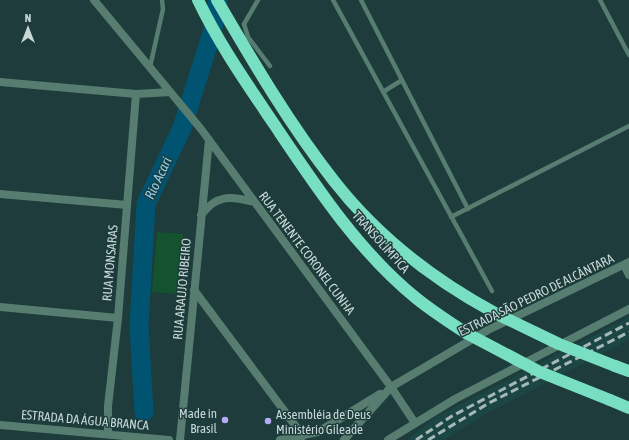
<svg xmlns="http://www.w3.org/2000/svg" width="629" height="440" font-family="'Asap Condensed',sans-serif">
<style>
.built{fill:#1c4644}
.green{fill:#13532e}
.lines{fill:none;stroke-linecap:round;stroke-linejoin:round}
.river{stroke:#005472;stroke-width:19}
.service{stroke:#577d71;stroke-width:4.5}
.minor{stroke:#577d71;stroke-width:8}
.tertiary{stroke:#577d71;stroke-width:8}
.motorway{stroke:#79dfc2;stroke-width:12}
.rail{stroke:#a4b8b7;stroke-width:3;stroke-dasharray:8 4;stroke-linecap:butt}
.motorway-bridge{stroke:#79dfc2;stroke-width:12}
.poi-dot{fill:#b5acf8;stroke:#1d3c3b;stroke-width:1.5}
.labels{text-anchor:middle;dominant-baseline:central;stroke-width:3;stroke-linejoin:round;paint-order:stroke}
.street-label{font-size:13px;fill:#c7d8d7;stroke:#1d3c3b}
.poi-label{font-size:13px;fill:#c7d8d7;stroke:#1d3c3b;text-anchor:end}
.water-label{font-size:14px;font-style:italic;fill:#8ed0f1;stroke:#1d3c3b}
</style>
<rect width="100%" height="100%" fill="#1d3c3b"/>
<!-- built -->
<path class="built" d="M629,317V340L484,415L444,440H407L436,417Z"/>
<!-- green -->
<path class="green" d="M157,232L183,234L178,294L152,292Z"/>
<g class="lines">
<!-- river -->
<path class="river" d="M144,412L139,326L146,204L182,128L212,33L218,0"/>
<!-- service -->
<path class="service" d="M258,0L244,24L248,37L270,66
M333,0L492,291
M361,0L468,209
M600,0L629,55
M150,67L163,9L162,0
M383,92L402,80
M451,217L629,126"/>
<!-- minor -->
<path class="minor" d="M94,0L201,129L391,387L415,423
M0,82L136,94L170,92
M0,194L127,205
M201,215C217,194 231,196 254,202
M194,290L303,436
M0,307L118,318
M108,434V406L118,318L136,94
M180,440L209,140"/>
<!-- tertiary -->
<path class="tertiary" d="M624,265L629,275
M0,425L169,440
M280,440L318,432L380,394
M344,440L391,387L488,330L629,262
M388,440L455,399L629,309"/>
<!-- motorway -->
<path class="motorway" d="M198,0C219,44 247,84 274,124C315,185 358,251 416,298C432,311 449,322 466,333
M217,0C253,62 290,125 334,181C377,236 434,280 495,313
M615,366L629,371
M610,400L629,408"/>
<!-- rail -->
<path class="rail" d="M416,440L452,416L629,323
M428,440L489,403L629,332"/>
<!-- motorway-bridge -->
<path class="motorway-bridge" d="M495,313L559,344L615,366
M466,333L540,372L610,400"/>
</g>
<!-- markers -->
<g class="poi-dot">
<circle cx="225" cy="420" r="4"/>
<circle cx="268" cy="421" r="4"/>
</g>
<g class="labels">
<!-- street labels -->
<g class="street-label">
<text transform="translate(381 242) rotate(48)">TRANSOLÍMPICA</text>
<text transform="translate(307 253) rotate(53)">RUA TENENTE CORONEL CUNHA</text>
<text transform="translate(110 263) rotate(-85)">RUA MONSARAS</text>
<text transform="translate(182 289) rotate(-85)">RUA ARAUJO RIBEIRO</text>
<text transform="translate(536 295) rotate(-26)">ESTRADA SÃO PEDRO DE ALCÂNTARA</text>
<text transform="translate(85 420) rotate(5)">ESTRADA DA ÁGUA BRANCA</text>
</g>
<!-- poi labels -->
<g class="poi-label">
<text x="217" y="413">Made in<tspan x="217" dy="15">Brasil</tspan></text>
<text x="276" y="414" text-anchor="start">Assembléia de Deus<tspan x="276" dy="15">Ministério Gileade</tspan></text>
</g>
<!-- water labels -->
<g class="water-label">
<text transform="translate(158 178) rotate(-65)">Rio Acari</text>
</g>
</g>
<!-- north arrow -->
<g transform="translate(28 28)" stroke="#1d3c3b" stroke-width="3" paint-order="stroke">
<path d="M0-3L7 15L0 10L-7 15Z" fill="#c7d8d7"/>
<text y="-6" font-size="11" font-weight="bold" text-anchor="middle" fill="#c7d8d7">N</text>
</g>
</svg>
